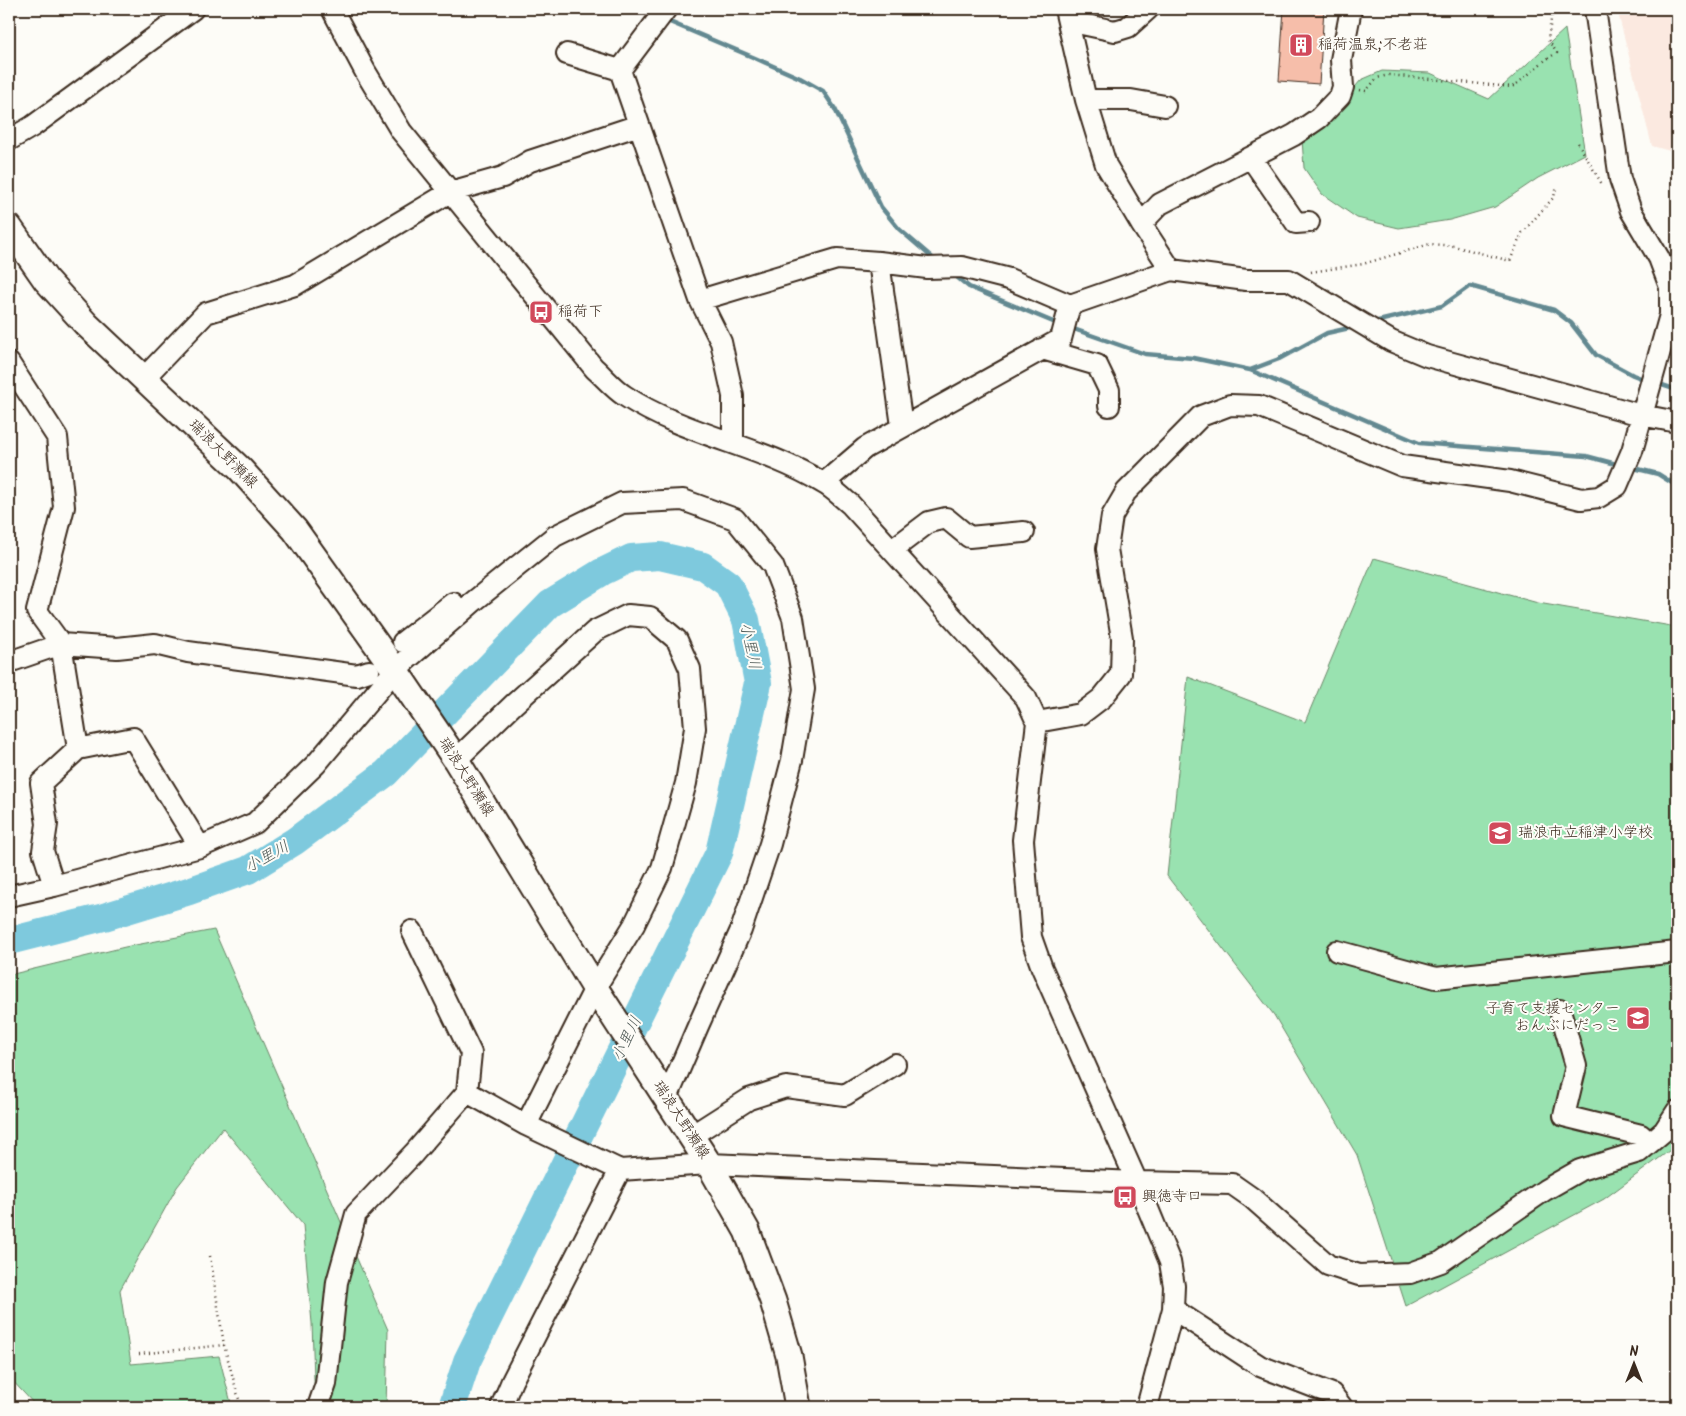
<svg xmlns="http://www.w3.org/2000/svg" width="1686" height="1416" font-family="Kalam,'Klee One',sans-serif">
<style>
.built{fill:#fbe9e0}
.green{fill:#99e2b0;stroke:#6a8667}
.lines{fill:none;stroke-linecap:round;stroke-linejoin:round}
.stream{stroke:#638991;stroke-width:4.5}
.river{stroke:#7ec9dd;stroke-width:28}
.building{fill:#f6beaa;stroke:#3b2a1e}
.minor-casing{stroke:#3b2a1e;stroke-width:24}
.major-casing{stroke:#3b2a1e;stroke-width:29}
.path{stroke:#3b2a1e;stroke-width:2.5;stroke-dasharray:1 4;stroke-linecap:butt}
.minor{stroke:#fdfcf7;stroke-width:20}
.major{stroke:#fdfcf7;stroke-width:25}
.labels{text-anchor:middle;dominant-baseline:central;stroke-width:4;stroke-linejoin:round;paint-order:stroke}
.poi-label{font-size:15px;fill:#3b2a1e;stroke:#fdfcf7;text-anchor:start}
.street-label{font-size:15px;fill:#3b2a1e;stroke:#fdfcf7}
.water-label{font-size:16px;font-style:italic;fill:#4f5a57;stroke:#fdfcf7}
</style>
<rect width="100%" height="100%" fill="#fdfcf7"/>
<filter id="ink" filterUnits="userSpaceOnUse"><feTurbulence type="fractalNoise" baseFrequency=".02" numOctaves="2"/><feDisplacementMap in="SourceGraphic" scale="10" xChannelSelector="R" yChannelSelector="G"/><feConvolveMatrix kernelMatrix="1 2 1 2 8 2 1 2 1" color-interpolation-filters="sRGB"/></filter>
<g filter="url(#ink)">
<!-- built -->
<path class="built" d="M1617,9H1677V153L1652,146Z"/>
<!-- green -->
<path class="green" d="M1565,29L1585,154L1538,178L1495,207L1450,220L1399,228L1357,218L1322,194L1304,168L1302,139L1326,121L1361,80L1382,71L1430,73L1489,99Z
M1374,558L1538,603L1677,627V1145L1604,1199L1406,1306L1357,1155L1274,1015L1167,876L1188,677L1305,722Z
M214,930L388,1330L386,1407H315L312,1323L303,1225L223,1128L177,1187L120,1290L131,1364L219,1356L232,1407H37L9,1377V975L125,947Z"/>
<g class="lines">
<!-- stream -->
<path class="stream" d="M641,9L656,16
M665,20L755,58L800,78L823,91L835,109L881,207L899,229L935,260
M953,274L969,287L1058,324
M1374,322L1442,306L1470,286L1554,310L1571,323L1596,355L1633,375L1646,380
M1068,327L1145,354L1193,358L1250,370L1419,443L1586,456L1620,465
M1250,370L1279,359L1327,333L1354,327
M1656,383L1677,390
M1630,467L1658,474L1677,486"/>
<!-- river -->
<path class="river" d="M9,941L104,917L189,891L248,870L295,841L386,773L550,604L602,572L631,558L660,556L703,566L728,584L746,620L758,683L719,853L467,1361L452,1407"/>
</g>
<!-- building -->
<path class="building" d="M1284,9H1324L1319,84L1279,81Z"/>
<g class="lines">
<!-- minor casing -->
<g class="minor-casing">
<path id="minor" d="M332,9L365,71L401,131L594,368C604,377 614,389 625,396C686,436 761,445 823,483C833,488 841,497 850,504L1026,698L1037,722L1023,840L1031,937L1042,968L1137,1182L1170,1262L1174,1286L1173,1309L1147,1407
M666,9L620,70L700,300L721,342L733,396V443
M1065,9L1086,100L1106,165L1141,224L1171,270
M1068,21L1115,31L1128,27L1148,9
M567,54L620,70
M1086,100H1131L1165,106
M9,140L33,126L193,9
M1251,158L1296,223L1309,222
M1141,224L1160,204L1294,135L1319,118L1340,96L1343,87L1341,60L1351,9
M879,262L902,426
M700,300L837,259L879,262L927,268L962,267L1009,279L1070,305L1171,270L1246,280H1289L1391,341L1427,356L1641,415L1677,422
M1042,349L1097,365L1109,390V406
M9,363L57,437L64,507L37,611L61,644L9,662
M144,378L206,313L295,285L450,192L503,177L530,161L639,125
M824,483L865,448L1061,339L1070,305
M892,550L929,522L946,518L969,537L1024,532
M403,642L453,603
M1037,722L1081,714L1102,698L1121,674L1122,638L1107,549L1112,516L1126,492L1201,416L1230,405L1259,406L1402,466L1510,481L1581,499L1599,497L1617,486L1632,451L1670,315V287L1659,258L1631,211L1620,179L1595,9
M78,749L61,644L117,648L155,644L188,652L357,675L369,671
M456,760L514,704L595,631L628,615L650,617L677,640L690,669L695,728L686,783L662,868L634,925L595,988L526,1125
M54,886L43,851L47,824L41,783L78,749L133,738L200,847
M9,896L54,886L200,847L255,823L316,764L395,670L473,602L555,536L622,503L683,500L735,519L773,566L793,618L804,689L792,760L770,844L741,930L698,1026L667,1098
M412,931L471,1053L467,1092L526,1125L620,1170L709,1164L1137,1182L1232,1184L1252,1198L1328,1265L1359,1275L1410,1273L1441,1262L1545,1190L1580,1170L1639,1152L1664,1131L1677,1111
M1337,951L1436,978L1677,952
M1560,1010L1576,1066L1564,1116L1641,1135L1649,1143
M691,1136L749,1099L786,1087L845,1095L895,1064
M1173,1309L1260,1366L1332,1394L1342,1407
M318,1407L326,1384L337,1282L356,1214L414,1153L467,1092
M501,1407L512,1381L620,1170"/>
</g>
<!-- major casing -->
<g class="major-casing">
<path id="major" d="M9,227L46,280L86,324L240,469L295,530L395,670L456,760L595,988L709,1164L747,1231L773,1301L789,1356L798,1407"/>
</g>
<!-- path -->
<path class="path" d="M1360,90L1366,91L1377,78L1389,75L1512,87C1528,77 1539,62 1557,53L1548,40L1552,13L1549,9
M1578,143L1603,186
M1311,272L1363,264L1430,244L1454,246L1510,261L1522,233L1554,197L1556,188
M210,1256L224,1345L241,1407
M139,1354L224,1345"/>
<!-- minor -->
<use href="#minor" class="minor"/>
<!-- major -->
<use href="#major" class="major"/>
</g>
</g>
<!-- icons -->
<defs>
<g id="building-square" transform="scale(1.25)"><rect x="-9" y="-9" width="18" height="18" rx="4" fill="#d1495b" stroke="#fdfcf7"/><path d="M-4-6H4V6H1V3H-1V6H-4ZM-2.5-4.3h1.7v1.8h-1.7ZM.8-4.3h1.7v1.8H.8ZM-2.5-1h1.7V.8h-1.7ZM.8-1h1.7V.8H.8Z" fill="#fff"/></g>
<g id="bus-square" transform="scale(1.25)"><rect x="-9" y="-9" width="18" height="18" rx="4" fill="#d1495b" stroke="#fdfcf7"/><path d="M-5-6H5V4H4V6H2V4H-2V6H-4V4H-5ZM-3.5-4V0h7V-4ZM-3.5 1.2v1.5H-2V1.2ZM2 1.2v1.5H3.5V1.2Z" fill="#fff"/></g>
<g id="school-square" transform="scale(1.25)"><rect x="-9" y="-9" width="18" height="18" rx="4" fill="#d1495b" stroke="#fdfcf7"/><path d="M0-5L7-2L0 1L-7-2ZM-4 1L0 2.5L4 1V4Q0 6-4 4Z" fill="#fff"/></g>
</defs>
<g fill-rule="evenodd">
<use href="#building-square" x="1301" y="45"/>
<use href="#bus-square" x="541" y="312"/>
<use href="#school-square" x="1500" y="833"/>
<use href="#school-square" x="1638" y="1018"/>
<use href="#bus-square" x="1125" y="1197"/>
</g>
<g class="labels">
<!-- poi labels -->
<g class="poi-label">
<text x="1318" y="45">稲荷温泉;不老荘</text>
<text x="558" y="312">稲荷下</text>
<text x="1518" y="833">瑞浪市立稲津小学校</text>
<text x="1620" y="1009" text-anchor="end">子育て支援センター<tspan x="1620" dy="17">おんぶにだっこ</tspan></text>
<text x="1142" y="1197">興徳寺口</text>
</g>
<!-- street labels -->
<g class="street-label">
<text transform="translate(223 454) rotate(45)">瑞浪大野瀬線</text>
<text transform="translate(466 777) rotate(58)">瑞浪大野瀬線</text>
<text transform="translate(681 1120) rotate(57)">瑞浪大野瀬線</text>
</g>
<!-- water labels -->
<g class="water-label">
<text transform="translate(750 646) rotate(78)">小里川</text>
<text transform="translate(267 857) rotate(-29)">小里川</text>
<text transform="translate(627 1039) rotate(-64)">小里川</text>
</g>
</g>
<!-- margin -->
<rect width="1686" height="1416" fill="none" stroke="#fdfcf7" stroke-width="30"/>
<rect x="15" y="15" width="1656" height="1386" fill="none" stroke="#3b2a1e" stroke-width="2" filter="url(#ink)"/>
<!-- north arrow -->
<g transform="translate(1634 1364)" stroke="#fdfcf7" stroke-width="4" paint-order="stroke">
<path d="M0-4L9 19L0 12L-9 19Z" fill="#3b2a1e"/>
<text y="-8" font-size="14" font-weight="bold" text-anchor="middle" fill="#3b2a1e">N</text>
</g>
</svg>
